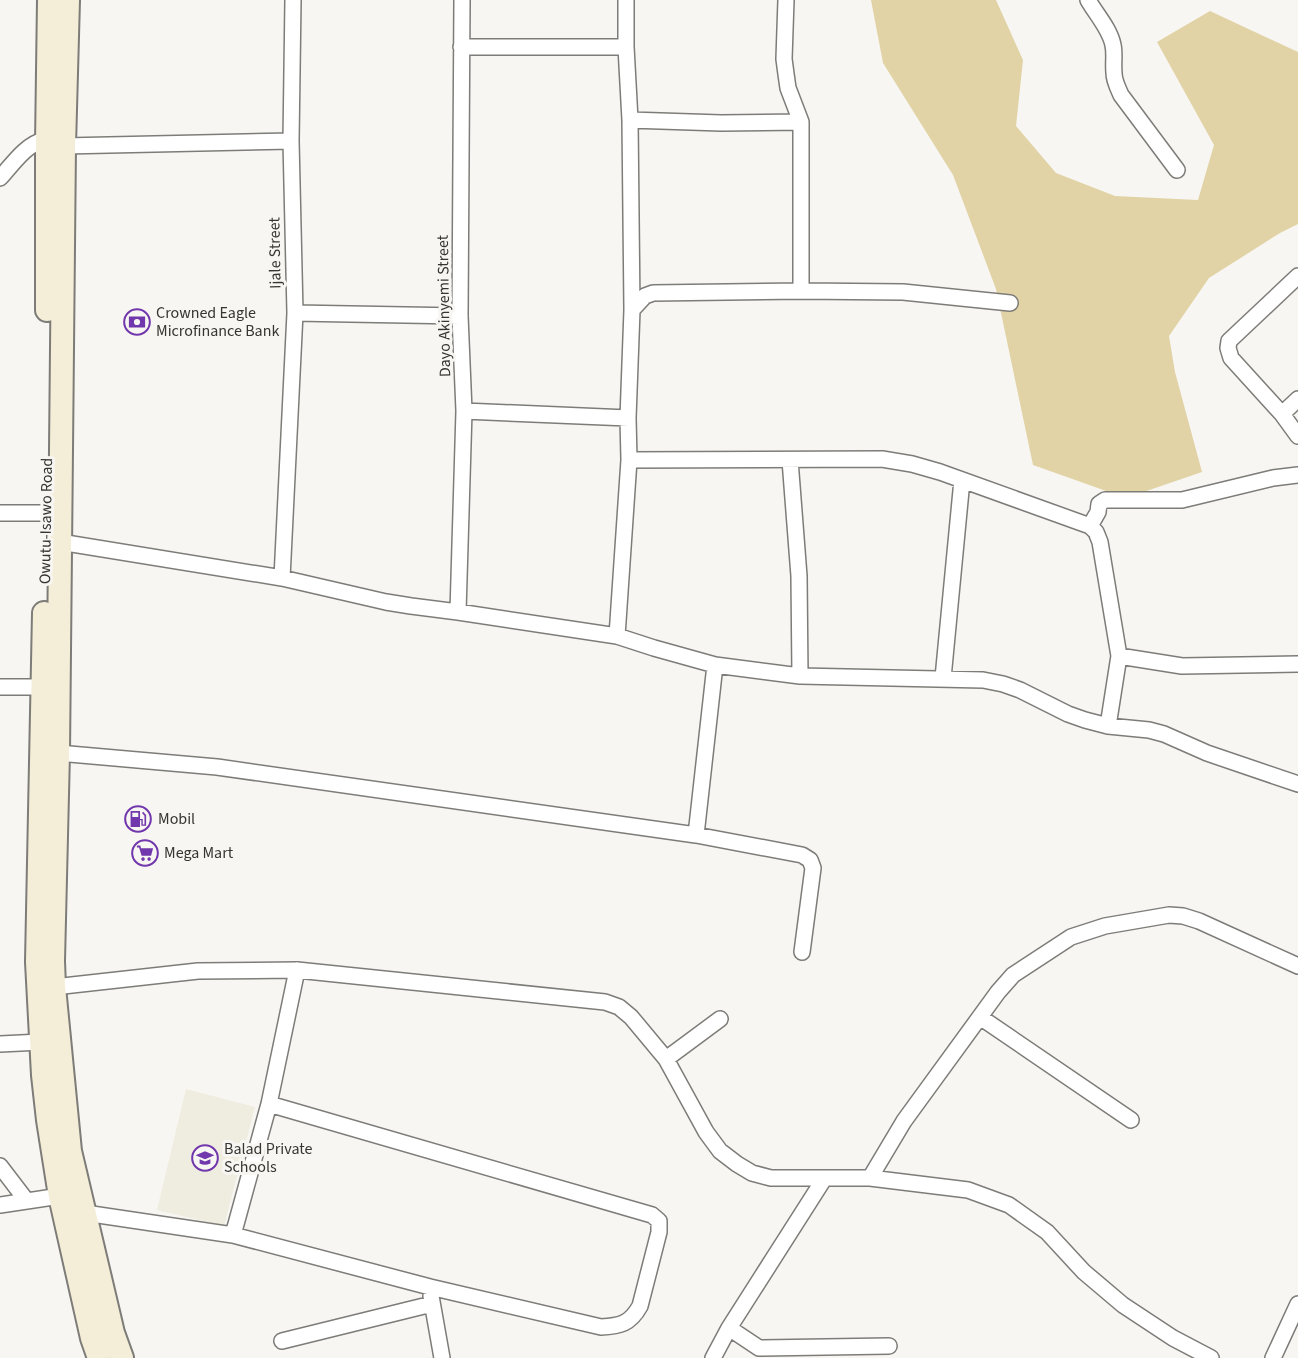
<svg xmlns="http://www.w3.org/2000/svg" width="1298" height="1358" font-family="'Source Sans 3',sans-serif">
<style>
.built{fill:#efece0}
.green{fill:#e1d3a6}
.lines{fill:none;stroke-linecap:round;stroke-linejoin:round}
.street-casing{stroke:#7d7c78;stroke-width:18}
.secondary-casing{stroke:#7d7c78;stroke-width:26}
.street{stroke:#fff;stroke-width:15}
.secondary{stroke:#f4edd7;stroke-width:22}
.labels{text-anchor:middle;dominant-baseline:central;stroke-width:6;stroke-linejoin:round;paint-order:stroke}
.street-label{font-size:16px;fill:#353533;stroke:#f8f6f2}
.poi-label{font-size:16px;fill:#353533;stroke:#f8f6f2;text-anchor:start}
</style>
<rect width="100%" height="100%" fill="#f8f6f2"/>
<!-- built -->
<path class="built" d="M186,1089L255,1107L224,1226L157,1210Z"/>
<!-- green -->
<path class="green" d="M871,0H996L1023,60L1016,126L1056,173L1115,196L1198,200L1214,145L1157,42L1210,11L1298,52V224L1280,233L1209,278L1169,336L1175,372L1202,472L1126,498L1033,465L996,289L953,175L883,63Z"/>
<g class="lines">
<!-- street casing -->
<g class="street-casing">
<path id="street" d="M786,0L784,59L786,74L788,88L801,122V291
M1088,0C1096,14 1110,29 1113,45C1115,54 1113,63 1114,73C1114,81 1118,88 1121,95L1177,170
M461,47H626
M630,120L721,123L801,122
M64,146L291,141
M0,178C12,165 26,144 44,140L47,143
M1298,276L1229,341L1228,348L1231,358L1282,414L1298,436
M632,310L645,296L653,293L801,291L903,292L1010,303
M295,313L460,316
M464,411L628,418
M1282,414L1298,399
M629,460L882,459L912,464L940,472L1090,526L1096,532L1100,542L1119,656L1108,726
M790,460L799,576L800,676
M0,513H47
M1090,526L1098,512L1099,504L1105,500H1182L1273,478L1298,475
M60,542L282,578L386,602L411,606L458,612L617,636L654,648L715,665L800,676L983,680L1003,684L1020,690L1068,714L1085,720L1108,726L1149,730L1164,734L1207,753L1298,784
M282,578L295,313L291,141L293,0
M458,612L464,411L460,316L462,0
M617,636L629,460L628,418L632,310L630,120L626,47V0
M1119,656L1182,666L1298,664
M943,678L962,480
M0,687H42
M58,753L217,767L696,835L802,855L810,860L813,868L802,952
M696,835L715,665
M54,987L198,971L297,970L605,1002L619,1007L631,1017L666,1059L706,1132L720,1151L737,1164L752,1173L771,1178H870L968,1190L1009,1205L1047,1232L1084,1272L1123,1305L1173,1338L1211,1358
M980,1017L1131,1120
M0,1044L41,1042
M666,1059L720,1019
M0,1166L26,1200
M870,1178L904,1121L998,992L1013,975L1071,937L1105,926L1169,915L1183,916L1199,921L1298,966
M0,1205L60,1196
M85,1213L233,1235L430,1287L601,1327C620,1326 630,1324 640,1306L659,1232V1221L652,1215L269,1104
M233,1235L269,1104L297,970
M431,1296L442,1358
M729,1328L759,1348L889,1346
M282,1341L432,1304
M713,1358L729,1328L824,1179
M1273,1358L1298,1304"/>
</g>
<!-- secondary casing -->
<g class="secondary-casing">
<path id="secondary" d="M68,0L64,146L58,753L53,961L54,987L70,1151L113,1333L122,1358
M47,310V143L49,0
M44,613L37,962L43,1075L48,1120L60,1196L92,1338L99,1358"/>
</g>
<!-- street -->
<use href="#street" class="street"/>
<!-- secondary -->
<use href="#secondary" class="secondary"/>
</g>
<!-- icons -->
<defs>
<g id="bank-ring" transform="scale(1.35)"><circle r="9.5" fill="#f8f6f2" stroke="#7137ac" stroke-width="1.5"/><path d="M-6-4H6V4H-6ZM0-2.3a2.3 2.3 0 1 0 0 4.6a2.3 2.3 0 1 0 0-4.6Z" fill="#7137ac"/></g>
<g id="fuel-ring" transform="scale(1.35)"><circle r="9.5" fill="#f8f6f2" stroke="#7137ac" stroke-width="1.5"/><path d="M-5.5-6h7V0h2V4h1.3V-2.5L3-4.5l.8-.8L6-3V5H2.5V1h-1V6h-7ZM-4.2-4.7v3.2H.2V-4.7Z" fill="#7137ac"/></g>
<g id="supermarket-ring" transform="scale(1.35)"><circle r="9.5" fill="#f8f6f2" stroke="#7137ac" stroke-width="1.5"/><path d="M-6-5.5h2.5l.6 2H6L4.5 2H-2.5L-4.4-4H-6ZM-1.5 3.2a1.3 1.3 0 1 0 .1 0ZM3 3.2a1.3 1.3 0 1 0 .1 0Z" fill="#7137ac"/></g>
<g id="school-ring" transform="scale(1.35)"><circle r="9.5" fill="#f8f6f2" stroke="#7137ac" stroke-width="1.5"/><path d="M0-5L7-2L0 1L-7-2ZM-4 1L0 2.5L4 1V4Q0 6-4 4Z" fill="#7137ac"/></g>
</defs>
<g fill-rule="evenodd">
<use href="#bank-ring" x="137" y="322"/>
<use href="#fuel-ring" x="138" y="819"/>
<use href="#supermarket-ring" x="145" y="853"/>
<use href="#school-ring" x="205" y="1158"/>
</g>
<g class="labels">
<!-- street labels -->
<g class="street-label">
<text transform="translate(275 253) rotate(-91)">Ijale Street</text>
<text transform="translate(444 306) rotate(-91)">Dayo Akinyemi Street</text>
<text transform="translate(46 521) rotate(-89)">Owutu-Isawo Road</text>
</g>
<!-- poi labels -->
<g class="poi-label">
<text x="156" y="313">Crowned Eagle<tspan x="156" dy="18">Microfinance Bank</tspan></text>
<text x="158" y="819">Mobil</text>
<text x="164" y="853">Mega Mart</text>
<text x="224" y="1149">Balad Private<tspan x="224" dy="18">Schools</tspan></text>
</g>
</g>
</svg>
